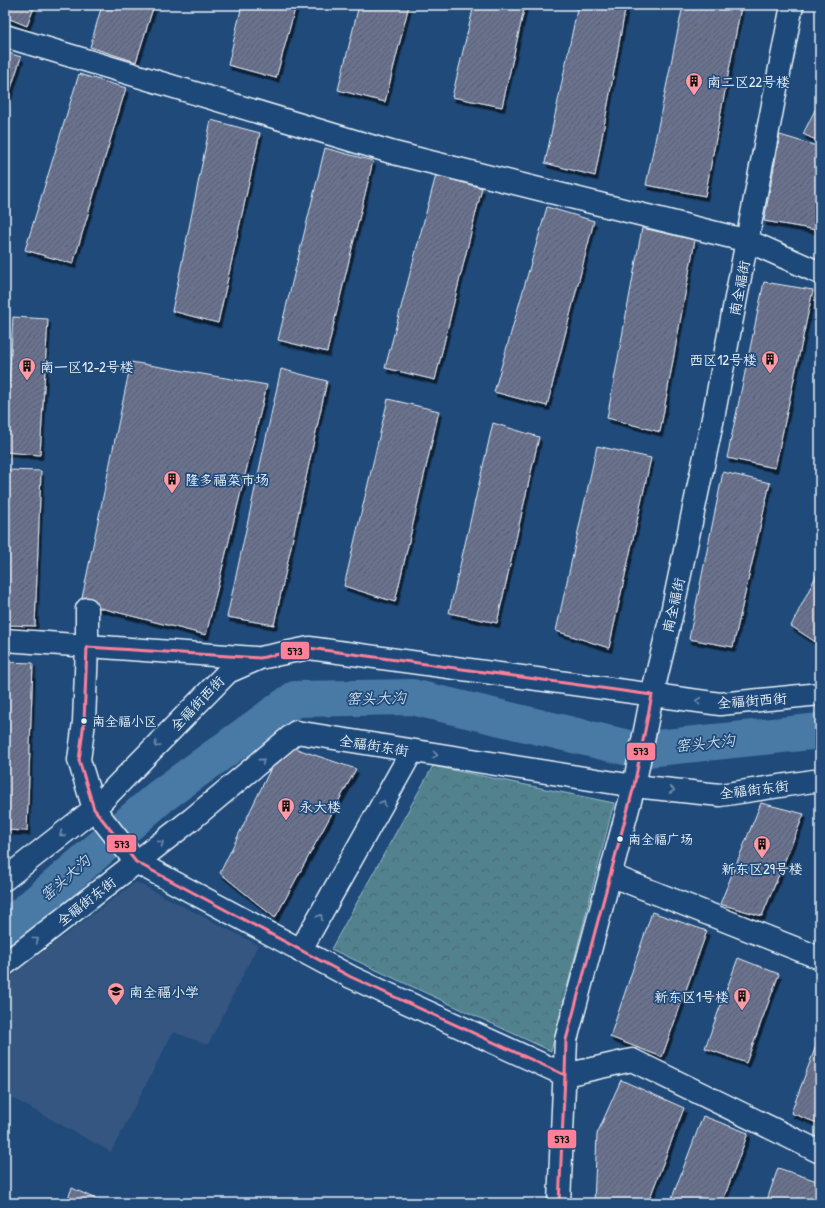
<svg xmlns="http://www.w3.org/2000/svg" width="825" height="1208" font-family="'Patrick Hand','LXGW WenKai TC',sans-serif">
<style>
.built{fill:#365680}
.park{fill:url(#park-crowns);stroke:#9cbac3}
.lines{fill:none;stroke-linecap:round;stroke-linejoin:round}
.river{stroke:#4879a5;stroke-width:36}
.building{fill:url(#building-hatch);stroke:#e8f1f8;filter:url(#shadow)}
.minor-casing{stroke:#e8f1f8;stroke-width:25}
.minor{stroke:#1f4a7a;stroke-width:22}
.bus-1-casing{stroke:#1f4a7a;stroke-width:6}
.bus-1{stroke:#ff8098;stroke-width:3}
.oneway{stroke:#6f8dac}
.bus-dot{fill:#e8f1f8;stroke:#1f4a7a;stroke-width:1.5}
.labels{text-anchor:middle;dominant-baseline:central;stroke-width:3.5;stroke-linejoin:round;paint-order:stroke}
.bus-label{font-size:13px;fill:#e8f1f8;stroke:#1f4a7a;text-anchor:start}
.poi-label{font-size:14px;fill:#e8f1f8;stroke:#1f4a7a;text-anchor:start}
.street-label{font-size:14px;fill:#e8f1f8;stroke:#1f4a7a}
.water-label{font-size:15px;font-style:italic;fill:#d0dfec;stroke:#1f4a7a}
.line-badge{stroke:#1f4a7a;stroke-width:1.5}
.pale-badge-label{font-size:11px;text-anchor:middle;font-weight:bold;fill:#111}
</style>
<defs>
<pattern id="park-crowns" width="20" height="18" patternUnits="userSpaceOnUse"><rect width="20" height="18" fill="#51828e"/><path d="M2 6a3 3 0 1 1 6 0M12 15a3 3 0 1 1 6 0" fill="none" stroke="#4c686f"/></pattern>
<pattern id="building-hatch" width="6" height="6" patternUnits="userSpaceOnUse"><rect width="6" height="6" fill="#6b728f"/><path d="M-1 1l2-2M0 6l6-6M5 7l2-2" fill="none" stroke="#585d6c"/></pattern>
<filter id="shadow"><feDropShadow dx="2.5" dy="4.5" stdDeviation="0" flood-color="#0009"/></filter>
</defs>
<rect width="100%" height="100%" fill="#1f4a7a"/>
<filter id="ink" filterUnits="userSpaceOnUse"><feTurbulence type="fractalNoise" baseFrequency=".025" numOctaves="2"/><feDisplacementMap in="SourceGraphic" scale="8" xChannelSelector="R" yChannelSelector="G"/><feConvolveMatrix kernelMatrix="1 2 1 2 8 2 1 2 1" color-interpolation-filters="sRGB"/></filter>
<g filter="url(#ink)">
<!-- built -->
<path class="built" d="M136,882L258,945L208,1045L173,1032L111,1152L5,1094V980Z"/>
<!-- park -->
<path class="park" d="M433,766L614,803L551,1051L331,949Z"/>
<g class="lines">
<!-- river -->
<path class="river" d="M5,930L161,796L295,699L412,697L637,750L820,731"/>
</g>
<!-- building -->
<path class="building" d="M5,5H35L27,26L5,17Z
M102,5H154L136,62L90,47Z
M242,5H296L276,78L228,65Z
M359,5H409L385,102L338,90Z
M474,5H525L502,107L452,97Z
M578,5H626L595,176L545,163Z
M683,5H733L741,7L705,196L646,185Z
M5,52L21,57L5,107Z
M79,74L126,88L73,264L25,250Z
M820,100V142L803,134Z
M211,120L260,133L218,323L172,311Z
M780,135L820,147V211L817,230L764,221Z
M325,148L373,161L327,352L278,340Z
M436,175L482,188L435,380L385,368Z
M547,207L594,221L547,406L494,392Z
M642,228L695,240L660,432L607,418Z
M764,282L813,290L775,468L727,458Z
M13,317L48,319L40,455L5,452Z
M131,362L267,385L206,635L81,603Z
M281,369L327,381L274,625L227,617Z
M388,399L439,411L395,602L344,586Z
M493,423L539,437L497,623L449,613Z
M597,446L651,458L609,648L556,631Z
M5,470L41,471L35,626L5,625Z
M723,472L770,483L733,647L689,639Z
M820,568V645L791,626Z
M5,662L33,663L27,831L5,830Z
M294,748L356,769L275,918L220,873L273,764Z
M761,803L804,814L762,916L720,904Z
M652,912L707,931L662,1057L610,1037Z
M738,958L779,974L746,1063L705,1048Z
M820,1035V1124L791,1113Z
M621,1080L684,1108L648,1203H594L597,1134Z
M703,1116L748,1133L722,1203H670Z
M778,1168L820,1182V1203H766Z
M72,1188L104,1203H66Z"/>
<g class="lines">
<!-- minor casing -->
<g class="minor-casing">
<path id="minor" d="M5,36L394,153L748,241L820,273
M87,609V647L84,722L79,760L94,809L136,862L351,977L565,1075L632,1060L820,1152
M5,640L255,658
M610,875L820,958
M5,879L94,809L228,672L260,658L309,648L720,704L820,694
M300,951L412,751
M5,964L192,819L296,732L634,786L720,795L820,780
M559,1203L566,1040L634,786L652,695L672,612L713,418L792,5"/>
</g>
<!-- minor -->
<use href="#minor" class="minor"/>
<!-- bus-1 casing -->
<g class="bus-1-casing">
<path id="bus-1" d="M87,647L260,658L309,648L652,695L634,786L566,1040L565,1075L351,977L136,862L94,809L79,760L84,722Z
M559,1203L565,1075"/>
</g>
<!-- bus-1 -->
<use href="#bus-1" class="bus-1"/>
</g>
<!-- one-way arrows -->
<defs><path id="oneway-chevron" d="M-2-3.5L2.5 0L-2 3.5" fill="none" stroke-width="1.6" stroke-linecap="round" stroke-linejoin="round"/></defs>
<g class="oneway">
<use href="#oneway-chevron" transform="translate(698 701) rotate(-173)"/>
<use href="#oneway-chevron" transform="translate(157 745) rotate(134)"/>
<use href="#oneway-chevron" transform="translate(435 755) rotate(9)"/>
<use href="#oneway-chevron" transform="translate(262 761) rotate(-40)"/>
<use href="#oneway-chevron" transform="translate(672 790) rotate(6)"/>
<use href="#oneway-chevron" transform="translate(383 803) rotate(-61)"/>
<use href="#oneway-chevron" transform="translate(62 834) rotate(142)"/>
<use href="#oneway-chevron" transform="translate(161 843) rotate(-38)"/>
<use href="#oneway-chevron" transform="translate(320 917) rotate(-61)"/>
<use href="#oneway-chevron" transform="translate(36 940) rotate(-38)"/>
</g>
</g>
<!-- icons -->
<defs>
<g id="building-pin" transform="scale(0.9)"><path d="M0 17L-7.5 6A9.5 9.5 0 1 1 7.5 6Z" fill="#ff9aa2" stroke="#1f4a7a"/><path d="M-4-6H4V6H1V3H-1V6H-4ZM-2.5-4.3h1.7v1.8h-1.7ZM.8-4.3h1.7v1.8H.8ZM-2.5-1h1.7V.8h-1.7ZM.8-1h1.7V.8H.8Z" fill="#111"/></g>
<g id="school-pin" transform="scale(0.9)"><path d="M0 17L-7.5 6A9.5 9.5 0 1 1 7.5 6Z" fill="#ff9aa2" stroke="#1f4a7a"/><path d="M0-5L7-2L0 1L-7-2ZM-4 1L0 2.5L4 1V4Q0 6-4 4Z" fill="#111"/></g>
</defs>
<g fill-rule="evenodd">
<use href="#building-pin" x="694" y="81"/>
<use href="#building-pin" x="770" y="359"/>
<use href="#building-pin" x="27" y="366"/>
<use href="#building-pin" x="172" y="479"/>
<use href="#building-pin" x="286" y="806"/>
<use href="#building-pin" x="762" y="844"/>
<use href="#school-pin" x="116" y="991"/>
<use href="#building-pin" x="742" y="996"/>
</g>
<!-- markers -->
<g class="bus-dot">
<circle cx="84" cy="721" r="3.5"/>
<circle cx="620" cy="839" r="3.5"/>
</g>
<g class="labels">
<!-- bus labels -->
<g class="bus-label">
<text x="92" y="721">南全福小区</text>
<text x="628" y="839">南全福广场</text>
</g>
<!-- poi labels -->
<g class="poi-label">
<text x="707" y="81">南二区22号楼</text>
<text x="757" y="359" text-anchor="end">西区12号楼</text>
<text x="40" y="366">南一区12-2号楼</text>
<text x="185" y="479">隆多福菜市场</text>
<text x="299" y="806">永大楼</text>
<text x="762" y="868" text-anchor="middle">新东区29号楼</text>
<text x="129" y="991">南全福小学</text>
<text x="729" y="996" text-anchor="end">新东区1号楼</text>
</g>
<!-- street labels -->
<g class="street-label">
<text transform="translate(739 288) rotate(-79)">南全福街</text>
<text transform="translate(673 605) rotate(-77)">南全福街</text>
<text transform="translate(752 700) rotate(-4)">全福街西街</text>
<text transform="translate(197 703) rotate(-46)">全福街西街</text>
<text transform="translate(374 745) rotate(9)">全福街东街</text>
<text transform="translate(754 789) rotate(-7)">全福街东街</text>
<text transform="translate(86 901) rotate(-38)">全福街东街</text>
</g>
<!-- water labels -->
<g class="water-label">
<text transform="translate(376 698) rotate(-1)">窑头大沟</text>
<text transform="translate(705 743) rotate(-6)">窑头大沟</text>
<text transform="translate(65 878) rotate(-41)">窑头大沟</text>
</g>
</g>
<g class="line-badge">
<rect x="280" y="641" width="30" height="19" rx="4" fill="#ff8098"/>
<rect x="626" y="742" width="30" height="19" rx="4" fill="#ff8098"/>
<rect x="106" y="834" width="31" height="19" rx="4" fill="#ff8098"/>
<rect x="547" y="1129" width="30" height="20" rx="4" fill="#ff8098"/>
</g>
<g class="pale-badge-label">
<text x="295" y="655">573</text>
<text x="641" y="755">573</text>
<text x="122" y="848">573</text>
<text x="562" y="1143">573</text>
</g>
<!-- margin -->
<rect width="825" height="1208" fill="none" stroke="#1f4a7a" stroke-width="20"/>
<rect x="10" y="10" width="805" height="1188" fill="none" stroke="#e8f1f8" stroke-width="1.5" filter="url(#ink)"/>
</svg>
